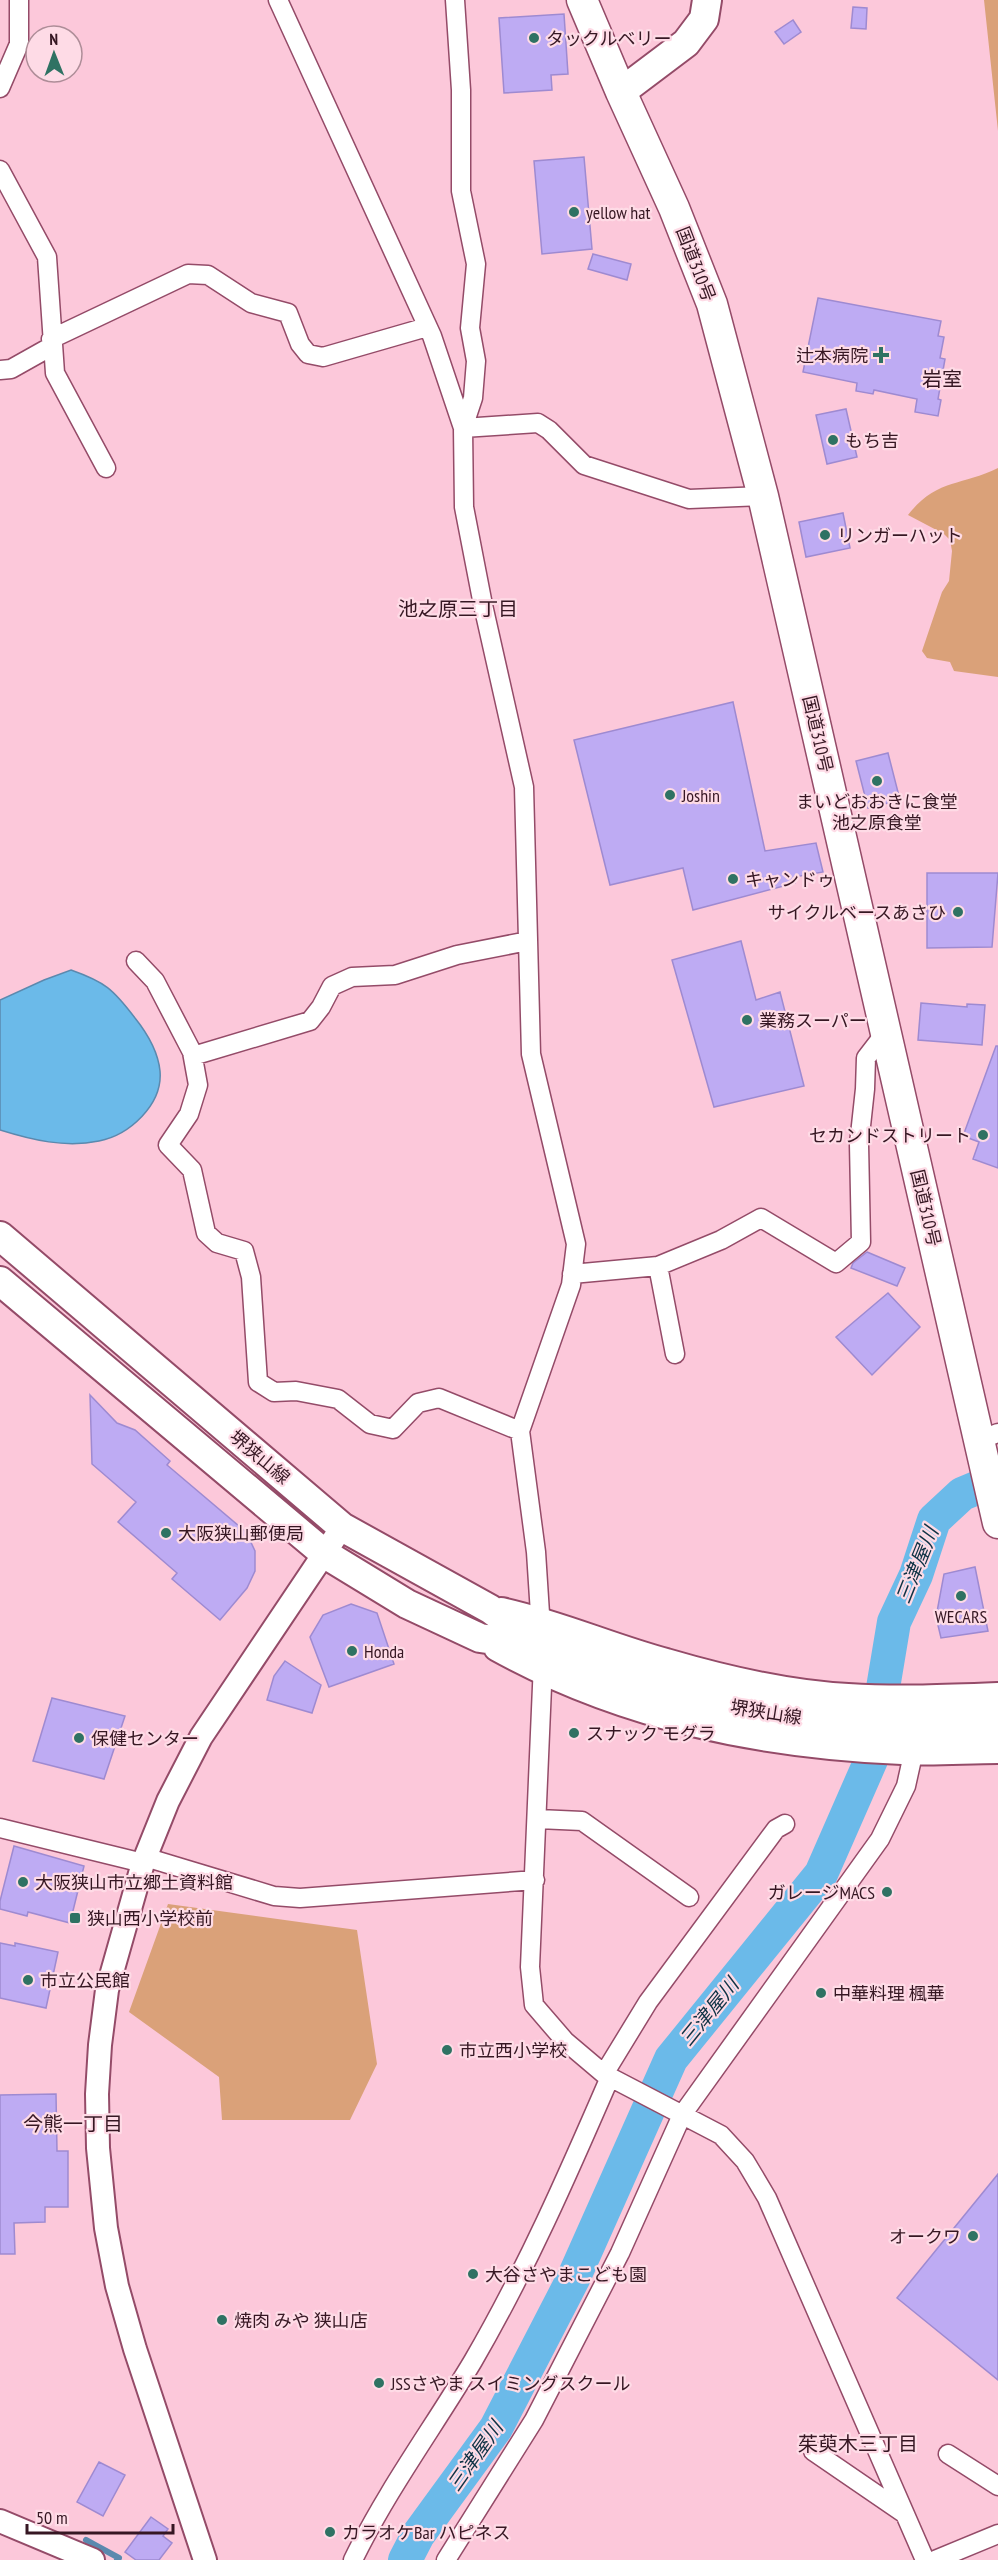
<svg xmlns="http://www.w3.org/2000/svg" width="998" height="2560" font-family="'PT Sans Narrow','Noto Sans JP',sans-serif">
<style>
.green{fill:#daa179}
.water{fill:#6bbae9;stroke:#5b89ae;stroke-width:1.5}
.lines{fill:none;stroke-linecap:round;stroke-linejoin:round}
.stream{stroke:#5b89ae;stroke-width:6}
.river{stroke:#6bbae9;stroke-width:34}
.building{fill:#beabf3;stroke:#9e8ad1;stroke-width:1.5}
.minor-casing{stroke:#944b68;stroke-width:21}
.tertiary-casing{stroke:#944b68;stroke-width:26}
.primary-casing{stroke:#944b68;stroke-width:32}
.trunk-casing{stroke:#944b68;stroke-width:33}
.minor{stroke:#fff;stroke-width:18}
.tertiary{stroke:#fff;stroke-width:22}
.primary{stroke:#fff;stroke-width:28}
.trunk{stroke:#fff;stroke-width:30}
.poi-dot{fill:#2f7263;stroke:#fedbe6;stroke-width:2}
.labels{text-anchor:middle;dominant-baseline:central;stroke-width:4.5;stroke-linejoin:round;paint-order:stroke}
.poi-label{font-size:18px;fill:#361723;stroke:#fedbe6;text-anchor:start}
.street-label{font-size:18px;fill:#361723;stroke:#fedbe6}
.neighbourhood-label{font-size:20px;fill:#361723;stroke:#fedbe6}
.water-label{font-size:20px;font-style:italic;fill:#0e3245;stroke:#fedbe6}
</style>
<rect width="100%" height="100%" fill="#fcc8da"/>
<!-- green -->
<path class="green" d="M984,0H998V131Z
M998,468V677L954,671L950,662L927,658L922,651L942,592L949,581L952,551L950,540L944,534L908,515C936,479 961,486 998,468Z
M168,1904L357,1930L377,2064L350,2120H222L219,2077L129,2012Z"/>
<!-- water -->
<path class="water" d="M71,970C105,982 113,989 135,1018C147,1033 158,1051 160,1071C163,1105 129,1135 99,1141C65,1148 32,1140 0,1130V1000L44,980Z"/>
<g class="lines">
<!-- stream -->
<path class="stream" d="M86,2540L119,2558L117,2560"/>
<!-- river -->
<path class="river" d="M405,2560L418,2535L496,2428L573,2279L671,2059L821,1874L871,1760L894,1622L916,1575L934,1520L962,1494L998,1479"/>
</g>
<!-- building -->
<path class="building" d="M853,7L867,8L866,29L851,28Z
M564,14L568,74L551,75L552,90L504,93L499,18Z
M793,20L801,32L784,44L775,32Z
M584,157L592,249L542,254L534,161Z
M593,254L631,264L627,280L588,269Z
M818,298L941,321L938,336L944,337L940,358L945,359L938,399L941,400L938,416L915,412L917,399L874,390L873,394L856,391L857,383L803,372Z
M846,409L857,457L827,464L816,415Z
M843,513L850,548L806,557L799,522Z
M733,702L765,851L816,843L823,872L794,877L795,883L693,910L683,868L610,885L574,740Z
M888,753L900,800L868,808L856,761Z
M927,873H998L992,947L927,948Z
M741,941L756,1000L780,992L804,1086L714,1107L672,960Z
M921,1003L967,1007V1004L985,1005L982,1045L918,1040Z
M996,1046H998V1168L973,1159L979,1142L963,1136Z
M867,1252L905,1268L897,1286L851,1268L853,1263Z
M888,1293L920,1327L872,1375L836,1337Z
M90,1395L117,1423L135,1430L170,1461L167,1465L246,1532L255,1551V1571L247,1588L220,1620L172,1579L177,1573L118,1522L136,1502L92,1464Z
M975,1567L988,1631L941,1638L936,1617L944,1574Z
M351,1604L377,1613L394,1664L329,1687L310,1637L323,1615Z
M285,1661L321,1685L312,1713L267,1700L274,1676Z
M52,1698L125,1716L104,1779L33,1761Z
M14,1846L84,1866L70,1923L28,1912L27,1916L0,1909V1901Z
M0,1943L15,1946V1943L58,1952L46,2008L0,1998Z
M56,2094L57,2151H68V2207H45V2222L14,2223L15,2254H0V2095Z
M998,2174V2380L897,2298Z
M99,2462L125,2475L103,2516L77,2502Z
M151,2517L168,2529L163,2536L172,2543L159,2560H136L125,2552Z"/>
<g class="lines">
<!-- minor casing -->
<g class="minor-casing">
<path id="minor" d="M278,0L432,336L463,428L464,507L483,605L524,787L531,1054L576,1244L571,1285L520,1431L536,1552L541,1629
M455,0L461,90V191L476,264L470,328L476,361L473,398L463,428
M0,88L19,44V0
M0,170L47,257L55,373L106,468
M51,339L188,274L208,275L251,303L288,313L300,344L308,354L323,357L427,327
M0,370L11,369L52,346
M463,428L538,423L549,430L584,465L689,499L763,496
M136,961L155,981L192,1052L198,1085L189,1114L168,1145L192,1170L206,1233L217,1243L244,1251L251,1277L258,1382L274,1392L296,1391L338,1399L370,1424L393,1429L418,1403L439,1398L520,1431
M193,1056L310,1021L321,1007L332,986L352,977L395,975L457,955L528,941
M658,1266L675,1354
M572,1274L658,1266L721,1240L761,1218L836,1263L861,1242L859,1144L865,1089L866,1058L886,1032
M979,1440L998,1433
M543,1663L530,1967L534,2005L565,2041L604,2074L721,2135L745,2161L767,2198L925,2560
M538,1819L582,1821L689,1897
M0,1828L143,1863
M145,1857L274,1896L300,1898L535,1880
M604,2074L648,2002L776,1829L785,1824
M813,2451L905,2514
M948,2454L998,2486
M353,2560C387,2490 433,2428 473,2361C526,2270 568,2174 610,2077
M446,2560L534,2420L620,2253L682,2115L880,1839L906,1786L914,1750
M935,2560L998,2534"/>
</g>
<!-- tertiary casing -->
<g class="tertiary-casing">
<path id="tertiary" d="M0,2521L93,2560
M205,2560L135,2349L117,2286L106,2228L98,2148L97,2094L100,2045L107,1990L143,1863L168,1801L201,1737L342,1527"/>
</g>
<!-- primary casing -->
<g class="primary-casing">
<path id="primary" d="M621,92L686,43L704,19L707,0
M0,1236L342,1527L490,1609L538,1644
M0,1281L325,1554L407,1604L480,1638L543,1647L662,1688L732,1708L786,1717L891,1725L998,1723
M501,1612C557,1624 610,1648 666,1663C724,1680 787,1695 848,1698C898,1701 948,1699 998,1697
M498,1647C623,1716 760,1744 902,1750C934,1752 966,1749 998,1749"/>
</g>
<!-- trunk casing -->
<g class="trunk-casing">
<path id="trunk" d="M582,0L621,92L674,208L712,304L763,496L998,1523"/>
</g>
<!-- minor -->
<use href="#minor" class="minor"/>
<!-- tertiary -->
<use href="#tertiary" class="tertiary"/>
<!-- primary -->
<use href="#primary" class="primary"/>
<!-- trunk -->
<use href="#trunk" class="trunk"/>
</g>
<!-- markers -->
<g class="poi-dot">
<circle cx="534" cy="38" r="6"/>
<circle cx="574" cy="212" r="6"/>
<path d="M878 346h6v6h6v6h-6v6h-6v-6h-6v-6h6z"/>
<circle cx="833" cy="440" r="6"/>
<circle cx="825" cy="535" r="6"/>
<circle cx="877" cy="781" r="6"/>
<circle cx="670" cy="795" r="6"/>
<circle cx="733" cy="879" r="6"/>
<circle cx="958" cy="912" r="6"/>
<circle cx="747" cy="1020" r="6"/>
<circle cx="983" cy="1135" r="6"/>
<circle cx="166" cy="1533" r="6"/>
<circle cx="961" cy="1596" r="6"/>
<circle cx="352" cy="1651" r="6"/>
<circle cx="574" cy="1733" r="6"/>
<circle cx="79" cy="1738" r="6"/>
<circle cx="23" cy="1882" r="6"/>
<circle cx="887" cy="1892" r="6"/>
<rect x="69" y="1912" width="12" height="12" rx="3"/>
<circle cx="28" cy="1980" r="6"/>
<circle cx="821" cy="1993" r="6"/>
<circle cx="447" cy="2050" r="6"/>
<circle cx="973" cy="2236" r="6"/>
<circle cx="473" cy="2274" r="6"/>
<circle cx="222" cy="2320" r="6"/>
<circle cx="379" cy="2383" r="6"/>
<circle cx="330" cy="2532" r="6"/>
</g>
<g class="labels">
<!-- poi labels -->
<g class="poi-label">
<text x="546" y="38">タックルベリー</text>
<text x="586" y="212">yellow hat</text>
<text x="868" y="355" text-anchor="end">辻本病院</text>
<text x="845" y="440">もち吉</text>
<text x="837" y="535">リンガーハット</text>
<text x="682" y="795">Joshin</text>
<text x="877" y="801" text-anchor="middle">まいどおおきに食堂<tspan x="877" dy="21">池之原食堂</tspan></text>
<text x="745" y="879">キャンドゥ</text>
<text x="946" y="912" text-anchor="end">サイクルベースあさひ</text>
<text x="759" y="1020">業務スーパー</text>
<text x="971" y="1135" text-anchor="end">セカンドストリート</text>
<text x="178" y="1533">大阪狭山郵便局</text>
<text x="961" y="1616" text-anchor="middle">WECARS</text>
<text x="364" y="1651">Honda</text>
<text x="586" y="1733">スナック モグラ</text>
<text x="91" y="1738">保健センター</text>
<text x="35" y="1882">大阪狭山市立郷土資料館</text>
<text x="875" y="1892" text-anchor="end">ガレージMACS</text>
<text x="87" y="1918">狭山西小学校前</text>
<text x="40" y="1980">市立公民館</text>
<text x="833" y="1993">中華料理 楓華</text>
<text x="459" y="2050">市立西小学校</text>
<text x="961" y="2236" text-anchor="end">オークワ</text>
<text x="485" y="2274">大谷さやまこども園</text>
<text x="234" y="2320">焼肉 みや 狭山店</text>
<text x="391" y="2383">JSSさやま スイミングスクール</text>
<text x="342" y="2532">カラオケBar ハピネス</text>
</g>
<!-- street labels -->
<g class="street-label">
<text transform="translate(696 264) rotate(69)">国道310号</text>
<text transform="translate(818 734) rotate(77)">国道310号</text>
<text transform="translate(926 1208) rotate(77)">国道310号</text>
<text transform="translate(260 1457) rotate(40)">堺狭山線</text>
<text transform="translate(766 1712) rotate(9)">堺狭山線</text>
</g>
<!-- neighbourhood labels -->
<g class="neighbourhood-label">
<text x="942" y="379">岩室</text>
<text x="458" y="609">池之原三丁目</text>
<text x="73" y="2124">今熊一丁目</text>
<text x="858" y="2444">茱萸木三丁目</text>
</g>
<!-- water labels -->
<g class="water-label">
<text transform="translate(917 1565) rotate(-68)">三津屋川</text>
<text transform="translate(709 2012) rotate(-51)">三津屋川</text>
<text transform="translate(475 2456) rotate(-55)">三津屋川</text>
</g>
</g>
<!-- north arrow -->
<g transform="translate(54 54) rotate(359)"><circle r="28" fill="#fedbe6" stroke="#ae8d98" stroke-width="1.5"/>
<path d="M0-4.5L10 22L0 15L-10 22Z" fill="#2f7263"/>
<text y="-9" font-size="16" font-weight="bold" text-anchor="middle" fill="#361723">N</text>
</g>
<!-- scale -->
<path d="M27 2524v9h146v-9" fill="none" stroke="#361723" stroke-width="3"/>
<text x="36" y="2524" font-size="18" fill="#361723" stroke="#fedbe6" stroke-width="4.5" paint-order="stroke">50 m</text>
</svg>
